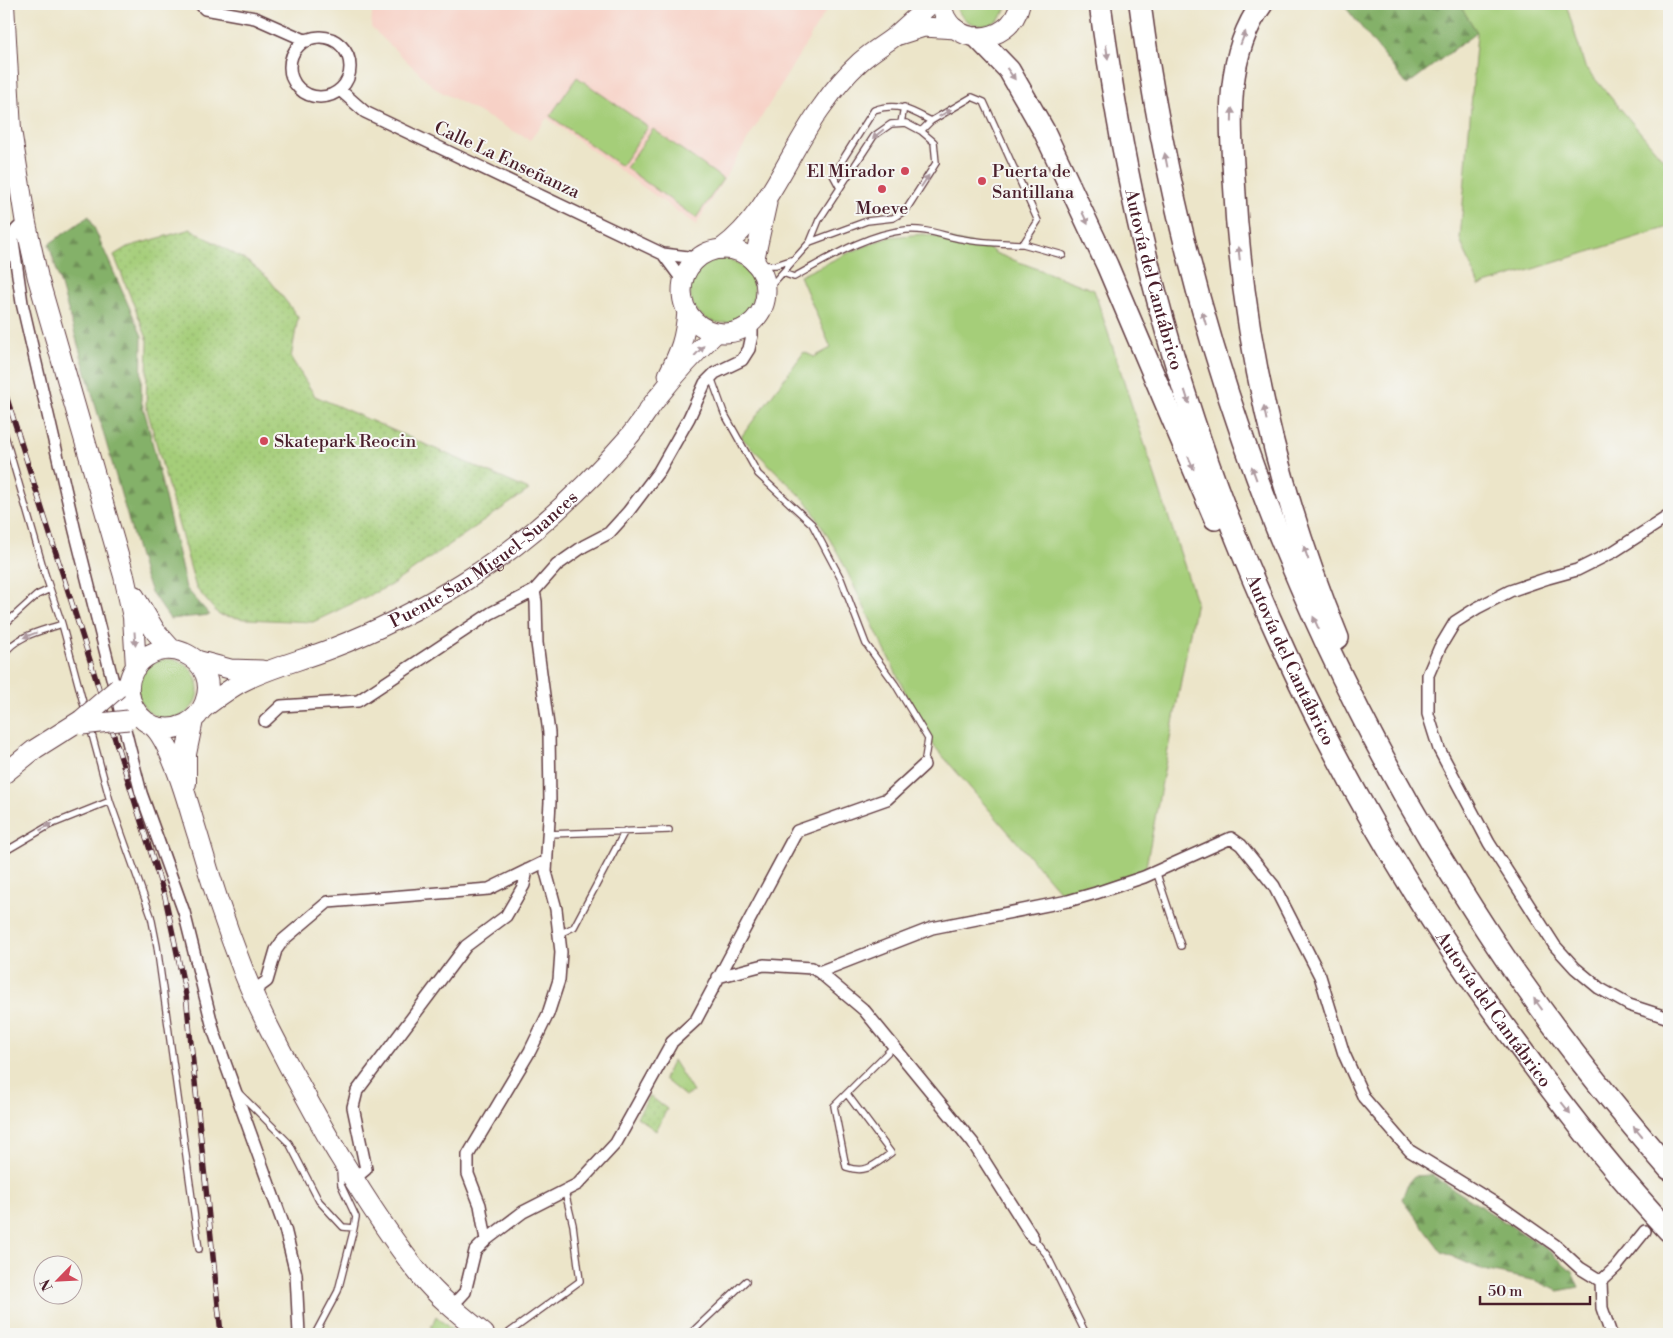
<svg xmlns="http://www.w3.org/2000/svg" width="1673" height="1338" font-family="'Libre Bodoni',serif">
<style>
.built{fill:#f7d1c6}
.grass{fill:#a5ce79;stroke:#787652}
.forest{fill:url(#forest-firs);stroke:#67684a}
.park{fill:url(#park-dots);stroke:#787652}
.lines{fill:none;stroke-linecap:round;stroke-linejoin:round}
.service-casing{stroke:#623d43;stroke-width:8}
.minor-casing{stroke:#623d43;stroke-width:14}
.primary-casing{stroke:#623d43;stroke-width:21}
.trunk-casing{stroke:#623d43;stroke-width:22}
.motorway-casing{stroke:#623d43;stroke-width:24}
.service{stroke:#fff;stroke-width:5.5}
.minor{stroke:#fff;stroke-width:11}
.primary{stroke:#fff;stroke-width:19}
.trunk{stroke:#fff;stroke-width:20}
.motorway{stroke:#fff;stroke-width:21}
.rail-casing{stroke:#4a1f2b;stroke-width:5.5}
.rail{stroke:#f6f6f2;stroke-width:4;stroke-dasharray:11;stroke-linecap:butt}
.primary-bridge-casing{stroke:#623d43;stroke-width:21;stroke-linecap:butt}
.primary-bridge{stroke:#fff;stroke-width:19}
.oneway{fill:#ae9aa0}
.poi-dot{fill:#d1495b;stroke:#f6f6f2;stroke-width:2}
.labels{text-anchor:middle;dominant-baseline:central;stroke-width:4;stroke-linejoin:round;paint-order:stroke}
.street-label{font-size:18px;fill:#4a1f2b;stroke:#f6f6f2}
.poi-label{font-size:18px;fill:#4a1f2b;stroke:#f6f6f2;text-anchor:start}
</style>
<defs>
<pattern id="forest-firs" width="22" height="20" patternUnits="userSpaceOnUse" patternTransform="scale(1.25)"><rect width="22" height="20" fill="#84b169"/><path d="M5 1l3.5 6h-7zM16 11l3.5 6h-7z" fill="#6e8f57"/></pattern>
<pattern id="park-dots" width="8" height="8" patternUnits="userSpaceOnUse" patternTransform="scale(1.25)"><rect width="8" height="8" fill="#a5ce79"/><path d="M2 2h.1M6 6h.1" fill="none" stroke="#90b069" stroke-width="1.8" stroke-linecap="round"/></pattern>
</defs>
<rect width="100%" height="100%" fill="#f6f6f2"/>
<filter id="ink" filterUnits="userSpaceOnUse"><feTurbulence type="fractalNoise" baseFrequency=".02" numOctaves="2"/><feDisplacementMap in="SourceGraphic" scale="10" xChannelSelector="R" yChannelSelector="G"/><feConvolveMatrix kernelMatrix="1 2 1 2 8 2 1 2 1" color-interpolation-filters="sRGB"/></filter>
<filter id="wash" filterUnits="userSpaceOnUse"><feTurbulence type="fractalNoise" baseFrequency=".0096" numOctaves="4" result="noise"/><feDisplacementMap in="SourceGraphic" scale="20" xChannelSelector="R" yChannelSelector="G"/><feGaussianBlur stdDeviation="1.12" result="paint"/><feColorMatrix in="noise" values="0 0 0 0 0 0 0 0 0 0 0 0 0 0 0 0 0 1.4 0 .05"/><feComposite in="paint" operator="in"/></filter>
<g filter="url(#wash)">
<rect width="100%" height="100%" fill="#ece5c9"/>
<!-- built -->
<path class="built" d="M373,4H830L696,225L547,118L530,140L436,89L371,27Z"/>
<!-- grass -->
<path class="grass" d="M955,4H1008C999,33 964,32 955,4Z
M1459,4H1566L1585,67L1669,166V227L1479,286L1460,239L1477,33Z
M577,77L648,127L621,166L550,116Z
M653,129L723,179L696,218L626,168Z
M924,234L988,247L995,253L1094,290L1196,601L1144,877L1068,901L928,739L839,555L808,503L741,437L804,352L814,357L831,348L800,276L846,254L888,237Z
M690 291a32 32 0 1 1 64 0a32 32 0 1 1-64 0Z
M138 689a30 30 0 1 1 60 0a30 30 0 1 1-60 0Z
M673,1060L693,1092L685,1096L664,1079Z
M436,1316L455,1333L454,1334H428Z"/>
<!-- forest -->
<path class="forest" d="M1343,4H1459L1477,32L1407,85Z
M89,216L142,336L141,400L148,424L186,588L210,615L170,619L151,592L144,574L49,244Z
M1432,1175L1547,1249L1572,1271L1579,1287L1558,1291L1537,1281L1483,1270L1442,1252L1402,1199L1408,1183L1414,1176Z"/>
<!-- park -->
<path class="park" d="M191,229L250,263L269,279L298,317L291,358L315,396L529,490L391,585L313,622L245,619L219,615L196,588L146,406L148,341L114,255L127,247Z
M650,1096L667,1109L656,1131L637,1117Z"/>
</g>
<g filter="url(#ink)">
<g class="lines">
<!-- service casing -->
<g class="service-casing">
<path id="service" d="M901,123L904,107
M840,188L833,175L874,110C898,102 910,110 931,121
M1023,244L1063,255
M757,265H776L794,259
M783,273L794,277C829,258 866,234 906,230C925,228 944,236 962,239C982,243 1003,243 1023,244L1038,221L984,102L972,97L931,121L921,131
M766,291L810,242L819,220L874,136L891,124L906,123L921,131L934,142L936,163L906,210L893,218L867,221L810,242
M711,377L724,413L758,474L812,524L841,579L866,644L895,684L928,739L924,765
M4,432L45,574L62,624L85,710
M4,625L37,595L50,589
M4,654C17,635 42,631 62,624
M90,727L110,801L151,916L157,946L199,1249
M547,834L669,830
M4,852L50,825L110,801
M1156,871L1181,946
M559,934L574,927L625,831
M238,1092L289,1143L319,1201L343,1227L354,1228L356,1217L341,1185L340,1170
M847,1094L891,1153C874,1165 867,1174 846,1167L834,1106L894,1046
M1033,1238L1047,1255L1086,1334
M315,1334L338,1291L354,1228
M507,1334L580,1281L573,1225L565,1192
M690,1334L746,1281
M1272,1334C1277,1332 1282,1331 1287,1334"/>
</g>
<!-- minor casing -->
<g class="minor-casing">
<path id="minor" d="M200,4L205,9L255,18L307,41
M290 67a30 30 0 1 1 60 0a30 30 0 1 1-60 0Z
M340,90L365,112L663,254L697,258
M26,224C16,227 14,231 13,241L22,303L75,531L141,793L184,912L214,1032L285,1229L296,1274L299,1334
M663,254L683,281
M1669,516L1613,552L1577,570L1548,578L1510,591L1477,608L1455,622L1440,647L1428,675V714L1439,749L1489,843L1555,946L1575,968L1599,988L1629,1005L1669,1018
M265,721L281,706L358,701L491,613L534,591
M819,972L932,928L1068,901L1096,893L1144,877L1231,838L1241,845L1274,886L1320,976L1344,1054L1364,1098L1410,1151L1498,1205L1555,1245L1580,1268L1601,1281L1602,1308L1611,1334
M718,977L764,965L812,968L819,972L864,1010L973,1143L1033,1238
M252,992L267,981L276,950L283,940L328,902L489,889L546,861
M354,1179L366,1169L353,1107L357,1091L466,946L506,916L524,885L527,870
M486,1240L480,1205L468,1174V1155L530,1051L548,1014L559,980L561,952L556,909L546,872L550,802L549,733L537,643L536,602L534,591L557,565L584,546L609,533L628,512L659,471L689,418L705,383L715,373L742,360L749,349L752,335V321
M1601,1281L1616,1267L1645,1231
M452,1306L465,1292L475,1251L486,1240L523,1212L578,1184L616,1143L672,1042L696,1020L797,831L887,799L924,765
M463,1334L472,1325"/>
</g>
<!-- primary casing -->
<g class="primary-casing">
<g id="primary">
<path d="M942,4C946,47 1010,49 1020,4"/>
<path d="M899,35L924,27L956,29"/>
<path d="M721,249C770,213 788,152 823,105C834,89 847,74 860,62C871,52 883,45 894,37C906,26 918,15 931,4"/>
<circle cx="724" cy="291" r="42"/>
<path d="M754,262L767,203"/>
<path d="M668,375C680,351 685,339 687,311"/>
<path d="M196,660L230,669L262,670"/>
<path id="s1" d="M204,708C217,698 230,688 244,681C272,667 302,660 330,649C377,631 422,608 465,581C526,543 580,493 627,439C639,426 647,410 658,397C676,374 696,352 717,332"/>
<path d="M4,774L35,749L81,720"/>
</g>
</g>
<!-- trunk casing -->
<g class="trunk-casing">
<path id="trunk" d="M4,4L11,130L26,224L38,278L124,576L133,617L136,667
M134,596L155,631L172,650
M153,726C204,742 230,673 184,653C158,641 126,663 129,692C130,703 136,714 145,721C147,723 151,724 153,726C161,733 170,753 174,763C184,786 190,811 198,836C210,878 224,921 240,962C253,998 271,1032 289,1066C306,1096 322,1128 340,1157C365,1198 391,1239 421,1276C439,1298 462,1316 484,1334
M186,783V754L193,720"/>
</g>
<!-- motorway casing -->
<g class="motorway-casing">
<g id="motorway">
<path id="s2" d="M1100,4C1110,77 1122,149 1138,221C1206,519 1338,804 1521,1049C1567,1112 1615,1174 1669,1231"/>
<path d="M1140,4C1179,303 1280,590 1435,848C1463,894 1492,941 1524,985C1569,1049 1618,1110 1669,1169"/>
<path d="M1262,4C1225,54 1230,121 1234,179C1242,340 1277,489 1338,638"/>
<path d="M978,38L1009,70L1044,131L1107,265L1215,519"/>
</g>
</g>
<!-- service -->
<use href="#service" class="service"/>
<!-- minor -->
<use href="#minor" class="minor"/>
<!-- primary -->
<use href="#primary" class="primary"/>
<!-- trunk -->
<use href="#trunk" class="trunk"/>
<!-- motorway -->
<use href="#motorway" class="motorway"/>
<!-- rail casing -->
<g class="rail-casing">
<path id="rail" d="M4,389L165,897L186,995L221,1334"/>
</g>
<!-- rail -->
<use href="#rail" class="rail"/>
<!-- primary-bridge casing -->
<g class="primary-bridge-casing">
<path id="primary-bridge" d="M81,720L118,688
M82,725L128,720"/>
</g>
<!-- primary-bridge -->
<use href="#primary-bridge" class="primary-bridge"/>
</g>
<!-- one-way arrows -->
<defs><path id="oneway-solid" d="M-6-.8H1V-3.2L6.5 0L1 3.2V.8H-6Z" transform="scale(1.25)"/></defs>
<g class="oneway">
<use href="#oneway-solid" transform="translate(1243 38) rotate(-69)"/>
<use href="#oneway-solid" transform="translate(1107 52) rotate(82)"/>
<use href="#oneway-solid" transform="translate(1011 74) rotate(54)"/>
<use href="#oneway-solid" transform="translate(945 113) rotate(-30)"/>
<use href="#oneway-solid" transform="translate(1232 115) rotate(-89)"/>
<use href="#oneway-solid" transform="translate(878 134) rotate(140)"/>
<use href="#oneway-solid" transform="translate(1166 160) rotate(-101)"/>
<use href="#oneway-solid" transform="translate(925 181) rotate(-57)"/>
<use href="#oneway-solid" transform="translate(1085 218) rotate(65)"/>
<use href="#oneway-solid" transform="translate(1239 253) rotate(-96)"/>
<use href="#oneway-solid" transform="translate(1204 318) rotate(-106)"/>
<use href="#oneway-solid" transform="translate(699 351) rotate(-47)"/>
<use href="#oneway-solid" transform="translate(1187 397) rotate(72)"/>
<use href="#oneway-solid" transform="translate(1265 413) rotate(-102)"/>
<use href="#oneway-solid" transform="translate(1191 463) rotate(67)"/>
<use href="#oneway-solid" transform="translate(1254 473) rotate(-110)"/>
<use href="#oneway-solid" transform="translate(1306 553) rotate(-109)"/>
<use href="#oneway-solid" transform="translate(1316 623) rotate(-114)"/>
<use href="#oneway-solid" transform="translate(30 635) rotate(159)"/>
<use href="#oneway-solid" transform="translate(135 639) rotate(86)"/>
<use href="#oneway-solid" transform="translate(46 827) rotate(-29)"/>
<use href="#oneway-solid" transform="translate(1538 1004) rotate(-126)"/>
<use href="#oneway-solid" transform="translate(1566 1108) rotate(52)"/>
<use href="#oneway-solid" transform="translate(1638 1132) rotate(-130)"/>
</g>
</g>
<!-- markers -->
<g class="poi-dot">
<circle cx="905" cy="171" r="5"/>
<circle cx="982" cy="181" r="5"/>
<circle cx="882" cy="189" r="5"/>
<circle cx="264" cy="441" r="5"/>
</g>
<g class="labels">
<!-- street labels -->
<g class="street-label">
<text transform="translate(507 160) rotate(25)">Calle La Enseñanza</text>
<text stroke="none"><textPath href="#s2" startOffset="281">Autovía del Cantábrico</textPath></text>
<text stroke="none"><textPath href="#s1" startOffset="319">Puente San Miguel-Suances</textPath></text>
<text stroke="none"><textPath href="#s2" startOffset="686">Autovía del Cantábrico</textPath></text>
<text stroke="none"><textPath href="#s2" startOffset="1091">Autovía del Cantábrico</textPath></text>
</g>
<!-- poi labels -->
<g class="poi-label">
<text x="895" y="171" text-anchor="end">El Mirador</text>
<text x="992" y="171">Puerta de<tspan x="992" dy="21">Santillana</tspan></text>
<text x="882" y="208" text-anchor="middle">Moeve</text>
<text x="274" y="441">Skatepark Reocin</text>
</g>
</g>
<!-- margin -->
<rect width="1673" height="1338" fill="none" stroke="#f6f6f2" stroke-width="20"/>
<!-- north arrow -->
<g transform="translate(58 1280) rotate(246)"><circle r="24" fill="#f6f6f2" stroke="#b1a0a2"/>
<path d="M0-4L9 19L0 12L-9 19Z" fill="#d1495b"/>
<text y="-8" font-size="14" font-weight="bold" text-anchor="middle" fill="#4a1f2b">N</text>
</g>
<!-- scale -->
<path d="M1480 1296v8h110v-8" fill="none" stroke="#4a1f2b" stroke-width="2.5"/>
<text x="1488" y="1296" font-size="15" fill="#4a1f2b" stroke="#f6f6f2" stroke-width="4" paint-order="stroke">50 m</text>
</svg>
